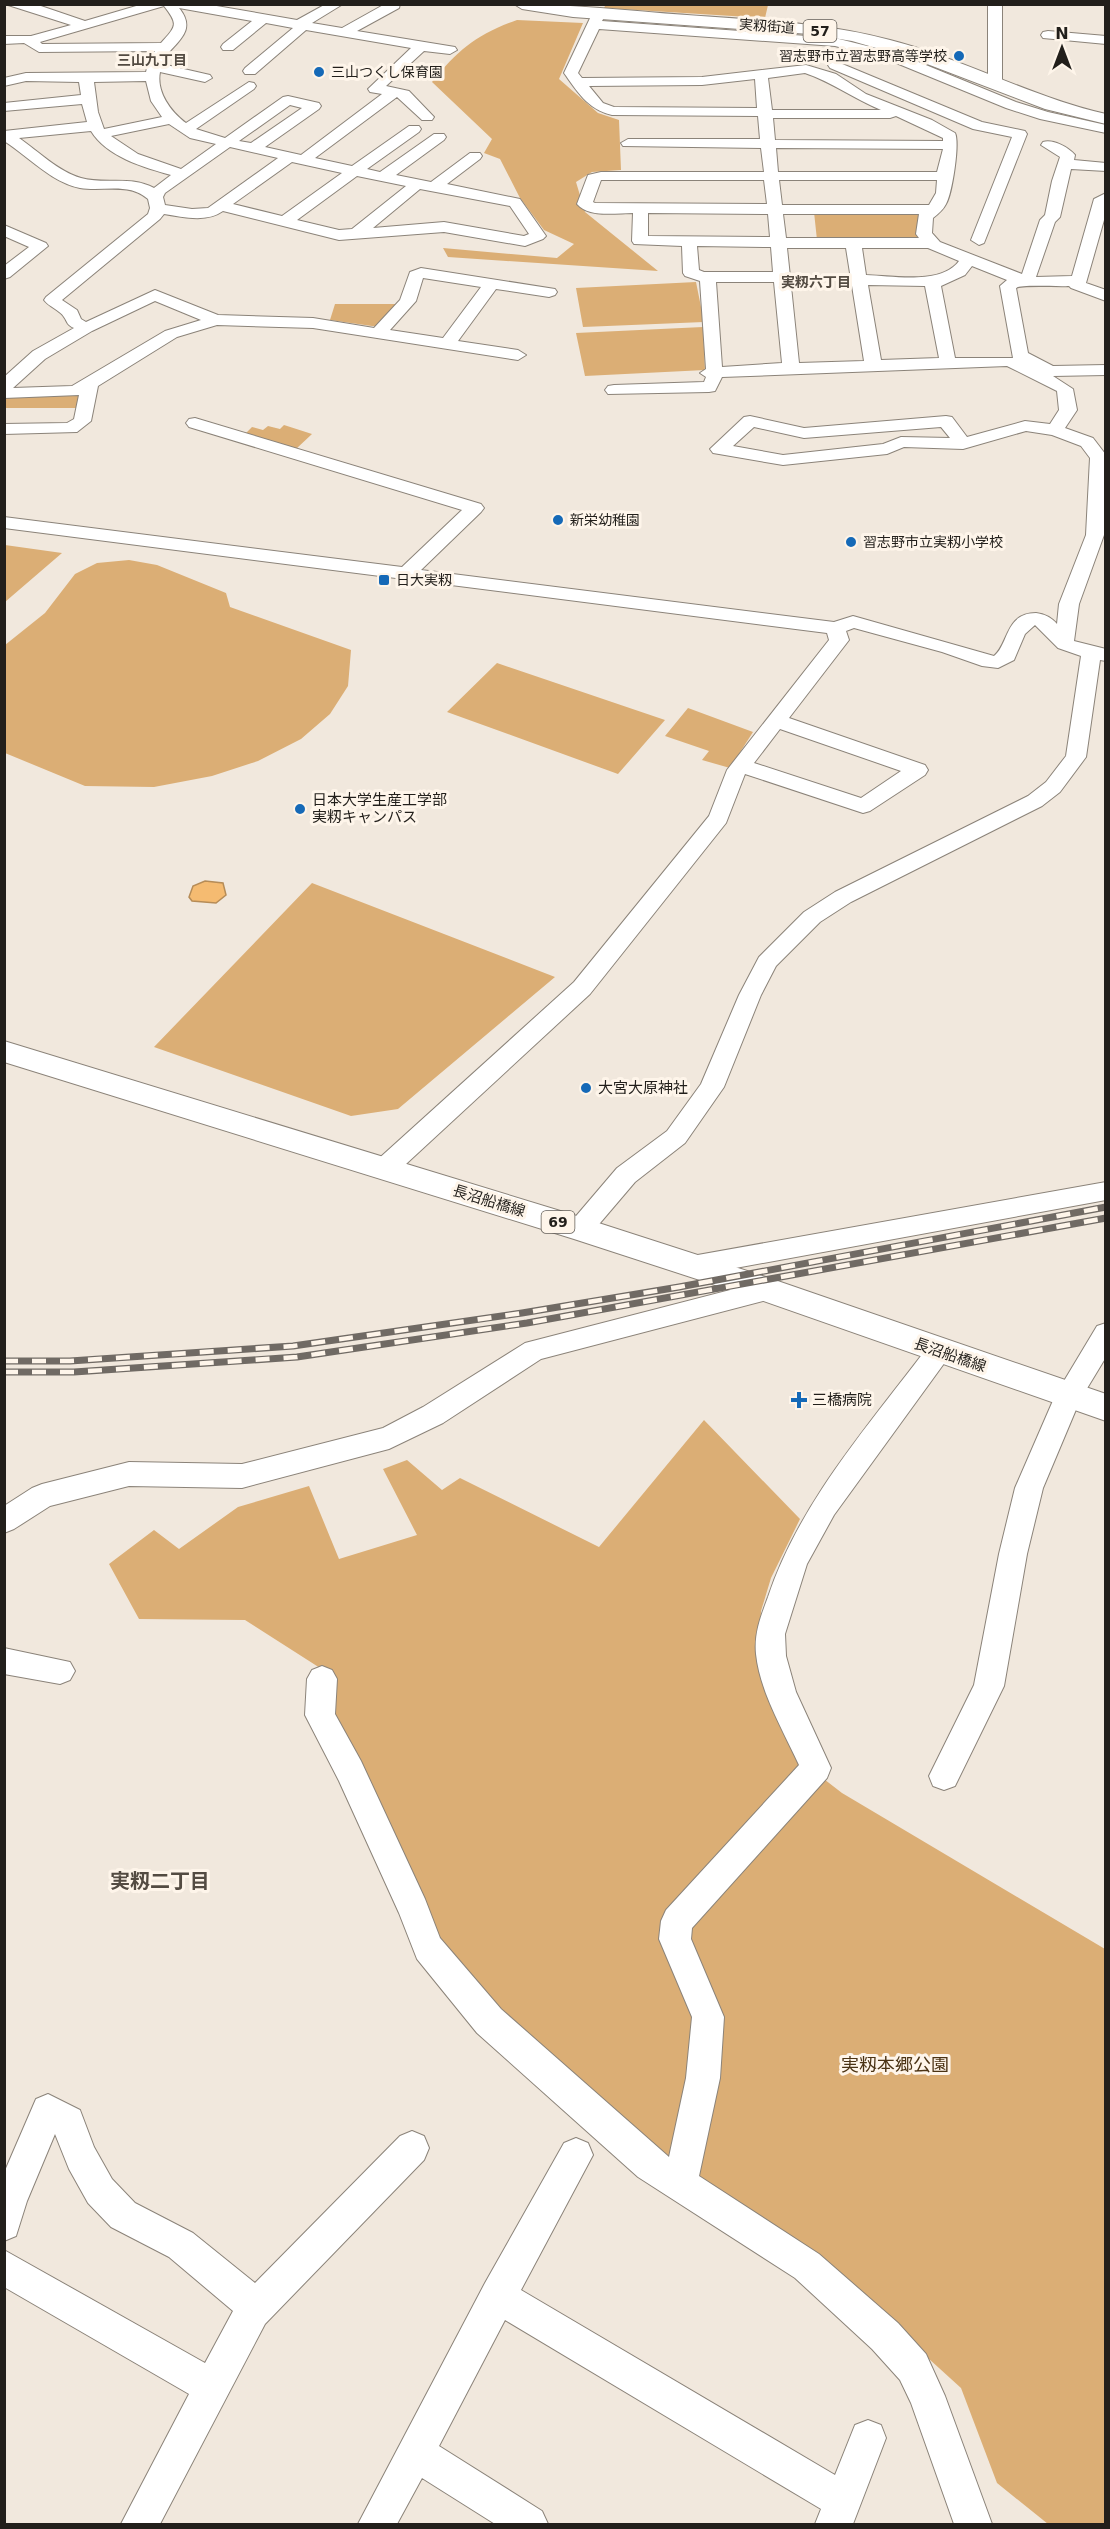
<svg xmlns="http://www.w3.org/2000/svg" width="1110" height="2529" font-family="'DejaVu Sans','Noto Sans JP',sans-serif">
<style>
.green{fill:#dbae75}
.water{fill:#f5bb71;stroke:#b68c57;stroke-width:1.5}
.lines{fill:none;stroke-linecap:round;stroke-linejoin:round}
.minor-casing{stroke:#8b8379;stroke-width:2}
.major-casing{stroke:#8b8379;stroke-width:2}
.minor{fill:#fff;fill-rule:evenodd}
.major{fill:#fff;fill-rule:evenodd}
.rail-casing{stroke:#706a64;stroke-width:7}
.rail{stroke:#fef5ea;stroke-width:4.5;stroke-dasharray:14;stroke-linecap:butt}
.poi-dot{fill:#1569b7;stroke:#fef5ea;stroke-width:2}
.labels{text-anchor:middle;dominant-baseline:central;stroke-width:6;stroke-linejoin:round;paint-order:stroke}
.far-street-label{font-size:14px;fill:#221f1b;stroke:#fef5ea}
.shield{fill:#fef5ea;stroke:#645f59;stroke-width:1.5}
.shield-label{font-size:14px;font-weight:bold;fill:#221f1b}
.far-poi-label{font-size:14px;fill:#221f1b;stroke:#fef5ea;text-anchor:start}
.far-neighbourhood-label{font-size:14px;font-weight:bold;fill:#534b42;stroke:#fef5ea}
.poi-label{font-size:15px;fill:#221f1b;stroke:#fef5ea;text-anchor:start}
.street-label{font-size:15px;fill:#221f1b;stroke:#fef5ea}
.near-park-label{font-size:18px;fill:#4b3314;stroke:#fef5ea}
.near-neighbourhood-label{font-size:20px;font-weight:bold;fill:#534b42;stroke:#fef5ea}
</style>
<rect width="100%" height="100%" fill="#f1e8dd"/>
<!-- green -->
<path class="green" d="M606,4H768V5L765,18L604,8Z
M517,20L583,23L559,79L598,113L619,120L621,170L592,172L576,182L585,212L658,271L448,257L443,248L557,258L574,244L544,230L520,198L500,159L484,153L492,139L432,82C458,50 477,34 517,20Z
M814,212H923L924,241L817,240Z
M696,282L704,322L583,327L576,288Z
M335,304H400L378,326H372L330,320Z
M703,327L705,370L585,376L576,333Z
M77,395L81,398L79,408H5L4,396Z
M284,425L312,434L296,449L246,433L252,427L263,430L268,426L280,429Z
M5,545L62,553L5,602Z
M129,560L157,565L226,593L230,607L351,650L348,686L330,714L301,739L258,761L212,776L154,787L85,786L5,753V645L45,613L75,574L97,563Z
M497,663L665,720L618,774L447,712Z
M688,708L753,732L730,768L702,760L709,751L665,736Z
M312,883L555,977L398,1109L351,1116L154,1047Z
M704,1420L800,1519L771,1578L761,1611L760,1643L798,1759L842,1793L1105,1949V2524H1048L997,2483L961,2388L819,2259L695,2181L575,2080L471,1981L439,1937L331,1712V1675L245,1620L139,1619L109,1564L154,1530L179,1549L238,1507L309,1486L339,1559L417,1535L383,1469L407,1460L442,1490L460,1478L599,1547Z"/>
<!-- water -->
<path class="water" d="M205,881L223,883L226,895L216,903L192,901L189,897L193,886Z"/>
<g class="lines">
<!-- minor casing -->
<g class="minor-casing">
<path id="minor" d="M5,4H35L85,21L143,4H205L297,20L326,4H343L312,23L342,28L385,4H400L399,8L357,31L455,47L457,50L450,54L424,51L386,86L409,91L434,117L432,120H422L397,97L315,158L352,166L409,126H419L421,129L419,132L367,169L380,172L434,134H444L446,137L444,140L396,175L431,182L470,153H480L482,156L480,159L447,184L520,199L546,236L543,239L525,246L444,232L339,240L223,211C206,223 183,217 164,214L160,219L62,300L77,310L81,319L86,322L155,290L218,315L313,318L374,328L400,300L410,272L421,268L555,289L557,292L555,295L549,297L496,289L458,341L518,350L526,355L518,360L313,328L217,325L177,337L98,386L91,421L77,432L4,434V424L67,423L74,419L79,395L4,398V377L33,351L74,328C67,325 68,323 64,317C60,310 49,307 44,300L46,297L148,214L150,208L148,199C128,182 103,192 80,188C51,182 29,157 4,141V131L87,122L82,104L4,111V103L81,95L79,82L26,81L4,86V78L26,73L146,72L150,57L155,51L39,52L24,43L4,44V36H31L71,25ZM164,6C179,25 176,26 161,43L42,44L40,42ZM179,8L252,21L223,44L221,47L223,50H233L266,23L293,28L245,68L243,71L245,74H255L306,30L411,48L368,89L370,92L382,94L301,155L265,147L319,109L321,106L319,103L288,96L283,97L225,138L196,129L254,89L256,86L254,83L249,82L186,123C171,112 156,92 160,72L205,82L212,78L210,75L162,64L164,58C178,41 197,30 179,8ZM146,81L151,101L162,117L104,129L98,112L94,82ZM290,105L302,108L251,143L239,141ZM169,124L190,138L216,144L181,169L138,154L111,136ZM91,131C107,157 143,167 171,175L154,188C130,175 106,185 81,178C59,172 38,151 19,138ZM230,147L278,158L208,208L192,209L165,205L163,197L165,193ZM292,162L342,173L282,216L233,204ZM357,176L406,186L352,229L339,230L297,220ZM420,189L510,206L529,234L524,236L444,222L373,228ZM423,278L481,287L443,338L390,330L416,301ZM155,301L201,320L165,331L72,386L13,388L45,359L92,331Z
M988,4H1002V84L995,88L988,84Z
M599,10L606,14L602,21L835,38L899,54L1016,102L1048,112L1106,125V133L1040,119L1006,108L889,60L835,46L599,29L578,73L582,78L702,77L806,65L836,74L866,94L932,120L955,133C960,143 952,194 946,204C943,210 938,214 933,218L932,233L940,242L1022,274L1040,220L1045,215L1052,181L1060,157L1041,145L1043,142C1053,139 1068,147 1075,155L1074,160L1106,163V171L1071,169L1060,217L1055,222L1036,277L1072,276L1094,199L1106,193V213L1086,283L1106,290V301L1071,288L1069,286C1058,287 1022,284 1016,288L1028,353L1053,366L1106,365V375L1053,376L1073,389L1077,410L1065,428L1093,438L1106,455L1104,535L1079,604L1074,641L1106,649V661L1100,660L1086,757L1060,792L1042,806L851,902L820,922L776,966L761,995L724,1087L685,1143L635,1182L589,1236L580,1239L571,1236L567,1229L571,1222L617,1168L667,1131L701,1084L739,995L759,957L804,912L835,892L1028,796L1046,782L1066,756L1081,656L1058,648L1035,625L1025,634L1014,660L998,668L982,666L942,652L854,628L846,631L849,640L789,718L925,765L928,770L925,775L870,811L863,813L745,774L726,823L590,994L393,1176L384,1178L375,1176L372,1169L375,1162L574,982L709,816L727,770L829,640L827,633L4,528V517L402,567L462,510L189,427L186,423L189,419L195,418L481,504L484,508L481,512L421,570L834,622L853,616L994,656C1009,644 1005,613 1036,613C1044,614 1051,617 1057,624L1059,604L1086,535L1090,458L1081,446L1052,435L1026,431L963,449L904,447L887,454L783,465L719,454L713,453L710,449L744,417L750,416L804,428L946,416L952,417L967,437L1025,421L1050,424L1059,410L1057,391L1007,366L722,377L715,391L709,392L608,394L605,390L608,386L614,385L704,382L706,377L700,373L706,369L700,281L685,276L683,273L682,246L634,244L632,241L633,213C616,213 589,218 577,204L588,175L601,172H764L761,148L623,146L621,143L628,139H760L758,116L612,115C587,109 577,91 564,73L592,14ZM805,73C832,82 854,99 881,110H772L768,78ZM755,79L757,108L614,107L603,103L589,86L702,85ZM896,116L943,138V141L775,140L773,118H890ZM776,148L943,149L937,172H778ZM601,180H764L767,204L595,203L593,202ZM779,180H937L936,193L929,205H782ZM648,213L768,214L770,237L648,236ZM783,214H919L916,234L919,238H786ZM697,246L771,247L773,272H704L699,270ZM787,248H846L864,361L799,363ZM862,248H928L959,261C941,285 894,276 866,275ZM972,266L1007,280L1000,286L1013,358H955L941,286L965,275ZM716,282H774L782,363L722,367ZM868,285L925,286L939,358L881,360ZM754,427L804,438L941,427L950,438L901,437L883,444L783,455L733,446ZM780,729L901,771L861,798L754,763Z
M1048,31L1106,36V44L1043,38L1041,35L1043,32Z
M835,61L982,122L1025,131L1027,134L984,243L979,245L971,240L1012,137L973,129L830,68L828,65Z
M4,225L46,243L48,246L10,277L4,279V266L29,247L4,236Z
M1106,1182V1200L692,1276L683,1273L679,1266L683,1259L692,1256Z
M769,1280L778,1283L782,1290L778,1297L541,1359L443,1423L389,1449L242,1488L129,1486L50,1506L14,1529L4,1533V1506L32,1488L42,1484L129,1462L242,1464L383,1428L423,1407L525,1343Z
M1106,1323V1357L1080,1400L1043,1488L1027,1554L1004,1686L955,1786L944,1790L933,1786L929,1776L974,1685L999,1554L1015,1488L1055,1396L1097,1326Z
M939,1340L948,1344L952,1351L948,1358L834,1515L807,1564L785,1634L786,1656L796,1692L831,1768L827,1778L692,1928L691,1939L724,2017L720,2078L699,2176L819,2254L898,2323L926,2354L945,2396L992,2524H954L911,2403L900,2380L872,2349L795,2278L638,2177L477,2033L417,1959L399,1913L339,1781L305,1715L307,1679L312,1670L322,1666L332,1670L337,1679L335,1714L361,1761L425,1899L440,1938L501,2009L669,2157L686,2078L692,2017L659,1939L661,1921L666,1910L799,1765C783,1730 760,1692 756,1654C754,1633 761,1616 768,1597C800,1501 870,1424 930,1344Z
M4,1648L70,1662L75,1671L70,1680L60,1684L4,1674Z
M48,2094L80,2110L94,2147L112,2179L135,2203L193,2233L255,2283L400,2136L412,2131L424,2136L429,2148L424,2160L265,2324L160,2524H121L189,2394L4,2287V2250L205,2363L233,2311L169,2257L111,2227L88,2203L69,2169L55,2134L27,2201L16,2236L4,2241V2173L36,2099Z
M576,2138L588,2143L593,2155L521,2290L835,2475L855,2425L868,2420L881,2425L886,2438L853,2524H815L821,2509L505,2320L439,2446L542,2511L548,2524H495L422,2478L397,2524H358L485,2283L564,2143Z"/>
</g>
<!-- major casing -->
<g class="major-casing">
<path id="major" d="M514,4C572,4 629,11 687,15C755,20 824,22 890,40C964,59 1031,97 1106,114V124L1045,109L914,59L852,41L809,34L573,17L522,9Z
M4,1041L580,1217L769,1278L1106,1394V1421L758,1299L574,1239L4,1062Z"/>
</g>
<!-- minor -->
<use href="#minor" class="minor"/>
<!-- major -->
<use href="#major" class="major"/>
<!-- rail casing -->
<g class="rail-casing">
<path id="rail" d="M4,1361H70L293,1346L522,1313L679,1287L1106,1207
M4,1372H74L297,1357L527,1323L1106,1218"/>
</g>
<!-- rail -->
<use href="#rail" class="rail"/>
</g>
<!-- markers -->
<g class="poi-dot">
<circle cx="959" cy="56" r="6"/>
<circle cx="319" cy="72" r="6"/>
<circle cx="558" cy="520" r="6"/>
<circle cx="851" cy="542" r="6"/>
<rect x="378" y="574" width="12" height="12" rx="3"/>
<circle cx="300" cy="809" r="6"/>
<circle cx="586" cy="1088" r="6"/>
<path d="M796 1391h6v6h6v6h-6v6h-6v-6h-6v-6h6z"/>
</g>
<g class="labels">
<!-- far-street labels -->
<g class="far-street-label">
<text transform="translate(767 26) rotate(4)">実籾街道</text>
</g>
<!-- shield labels -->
<g class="shield">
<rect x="803.5" y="20" width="33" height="22" rx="4.5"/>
<rect x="541.5" y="1211" width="33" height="22" rx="4.5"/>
</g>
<g class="shield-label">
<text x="820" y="31">57</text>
<text x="558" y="1222">69</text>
</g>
<!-- far-poi labels -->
<g class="far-poi-label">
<text x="947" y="56" text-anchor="end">習志野市立習志野高等学校</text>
<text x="331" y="72">三山つくし保育園</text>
<text x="570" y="520">新栄幼稚園</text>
<text x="863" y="542">習志野市立実籾小学校</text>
<text x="396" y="580">日大実籾</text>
</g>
<!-- far-neighbourhood labels -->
<g class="far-neighbourhood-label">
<text x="152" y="60">三山九丁目</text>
<text x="816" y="282">実籾六丁目</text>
</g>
<!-- poi labels -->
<g class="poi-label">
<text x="312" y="800">日本大学生産工学部<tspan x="312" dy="17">実籾キャンパス</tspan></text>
<text x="598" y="1088">大宮大原神社</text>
<text x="812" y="1400">三橋病院</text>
</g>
<!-- street labels -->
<g class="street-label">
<text transform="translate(489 1201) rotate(17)">長沼船橋線</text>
<text transform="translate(950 1355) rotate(19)">長沼船橋線</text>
</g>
<!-- near-park labels -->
<g class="near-park-label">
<text x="895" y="2064">実籾本郷公園</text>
</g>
<!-- near-neighbourhood labels -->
<g class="near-neighbourhood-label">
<text x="160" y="1881">実籾二丁目</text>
</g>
</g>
<!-- border -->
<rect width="1110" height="2529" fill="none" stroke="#221f1b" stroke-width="12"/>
<!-- north arrow -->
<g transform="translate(1062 48)" stroke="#fef5ea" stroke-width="4.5" paint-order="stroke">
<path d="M0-4.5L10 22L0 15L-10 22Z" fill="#221f1b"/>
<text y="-9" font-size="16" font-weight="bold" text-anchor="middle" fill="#221f1b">N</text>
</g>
</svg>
